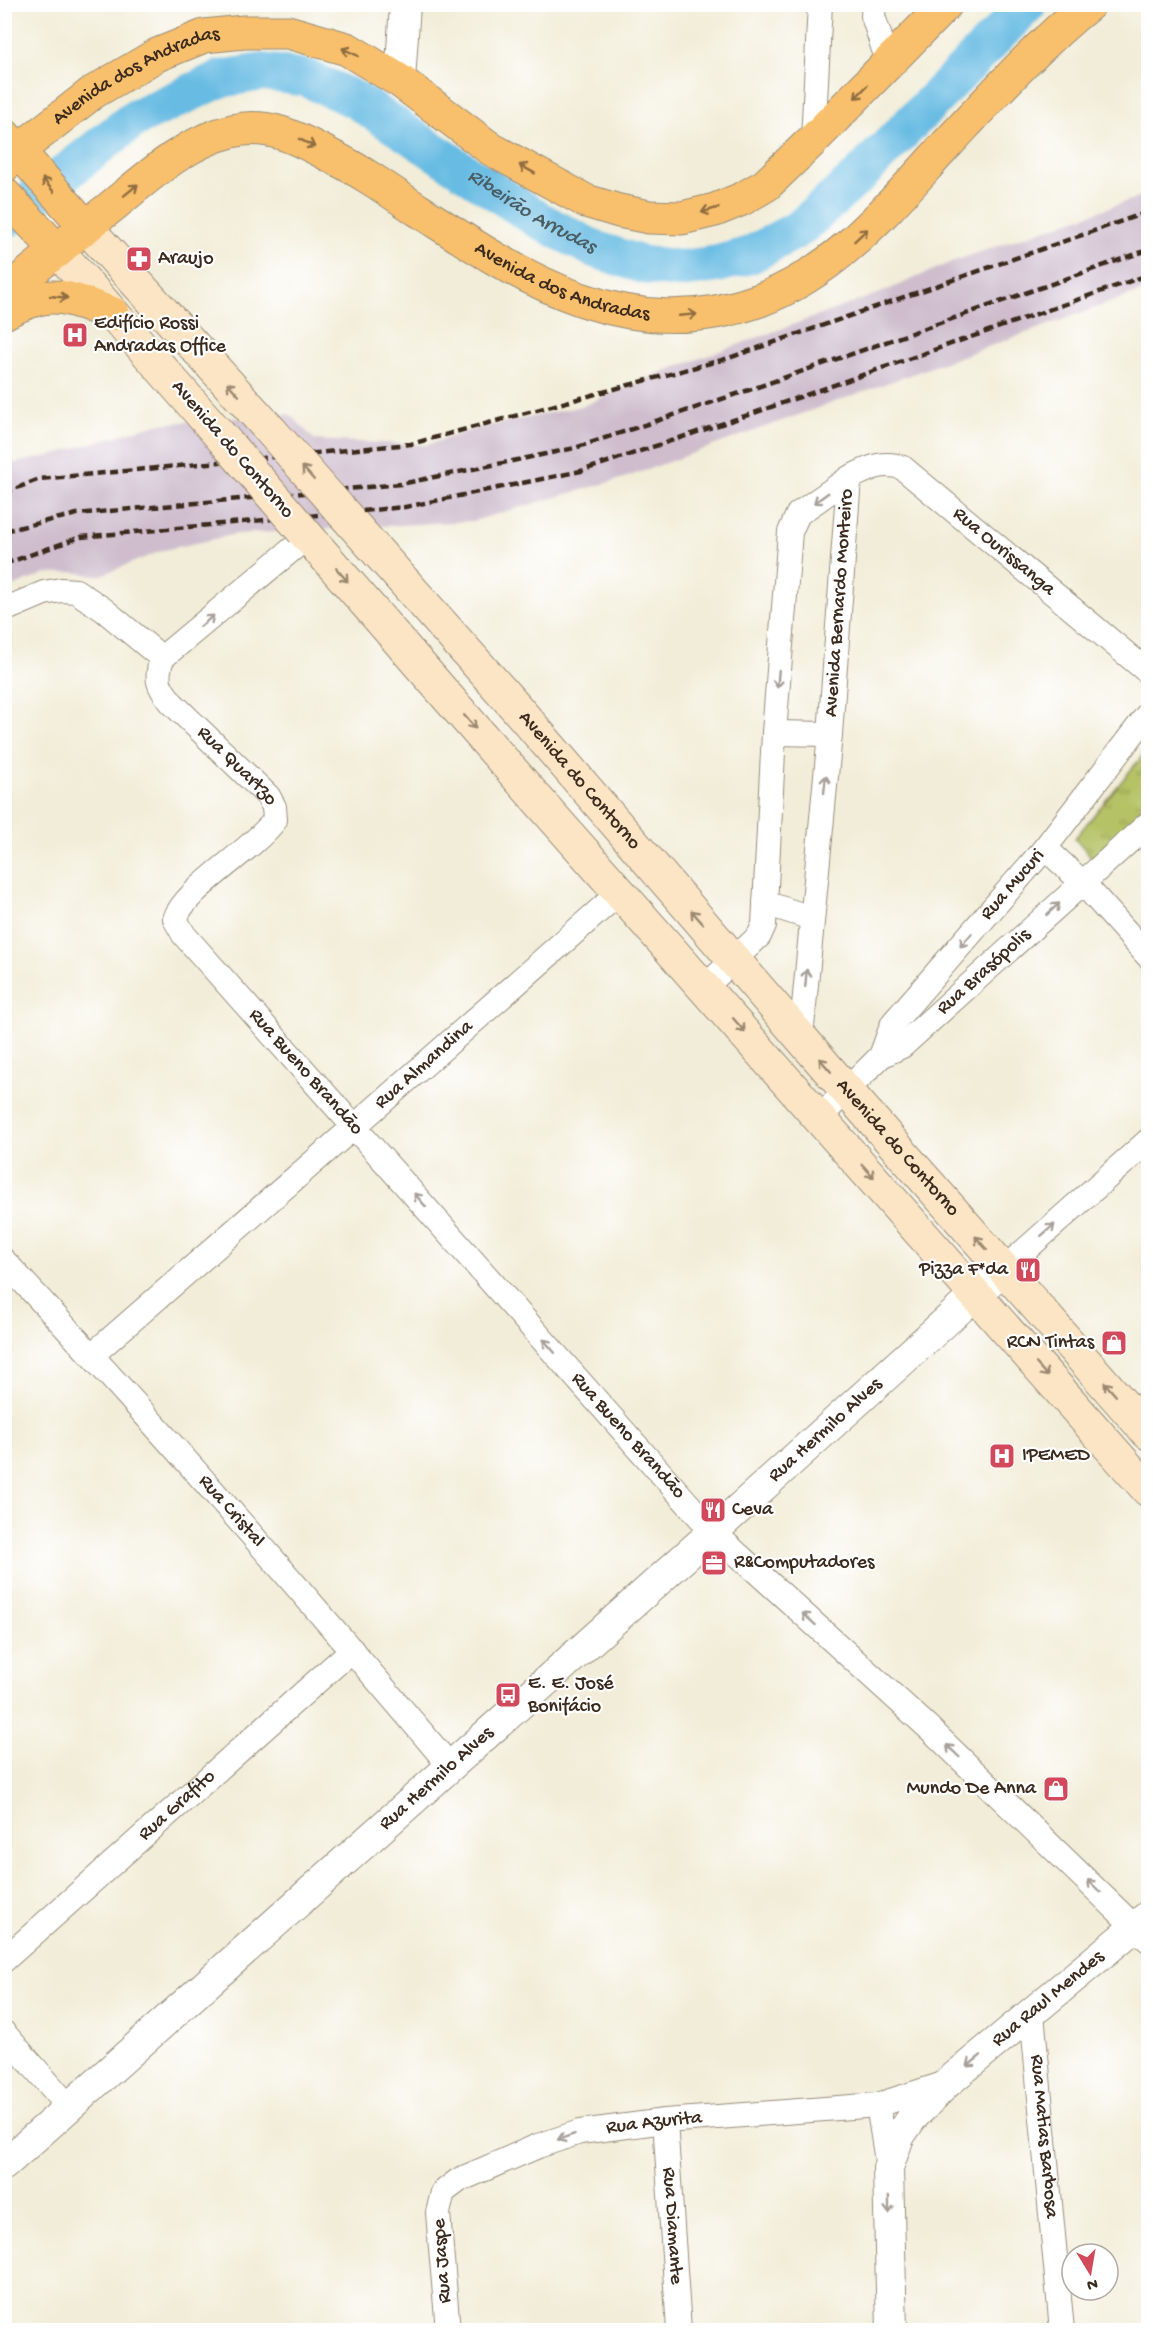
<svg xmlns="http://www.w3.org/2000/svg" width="1153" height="2335" font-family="'Gochi Hand',sans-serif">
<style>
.industrial{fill:#cfbdce}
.park{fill:url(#park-tufts);stroke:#787642;stroke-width:1.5}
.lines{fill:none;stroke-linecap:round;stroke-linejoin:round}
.river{stroke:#67bbe3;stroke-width:38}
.minor-casing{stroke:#968c7b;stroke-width:26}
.tertiary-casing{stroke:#968c7b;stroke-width:32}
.secondary-casing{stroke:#968c7b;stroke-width:35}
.primary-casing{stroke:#968c7b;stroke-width:35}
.minor{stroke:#fff;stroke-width:24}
.tertiary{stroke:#fff;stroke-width:30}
.secondary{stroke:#fce5c4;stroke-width:33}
.primary{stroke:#f8bf6c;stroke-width:33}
.rail{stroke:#3b2a1e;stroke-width:4.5;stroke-dasharray:9 4.5;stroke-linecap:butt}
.secondary-bridge-casing{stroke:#968c7b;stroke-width:35;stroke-linecap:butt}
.secondary-bridge{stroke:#fce5c4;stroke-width:33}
.oneway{stroke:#906d41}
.oneway2{stroke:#9c8871}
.oneway3{stroke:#a79f9a}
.labels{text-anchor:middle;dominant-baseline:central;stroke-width:4.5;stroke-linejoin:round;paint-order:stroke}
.street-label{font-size:20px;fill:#3b2a1e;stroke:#fff}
.poi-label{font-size:20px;fill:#3b2a1e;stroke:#fff;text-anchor:start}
.water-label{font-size:21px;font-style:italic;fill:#4a5d63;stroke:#fff}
</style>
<defs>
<pattern id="park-tufts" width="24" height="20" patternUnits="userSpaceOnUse" patternTransform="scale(1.5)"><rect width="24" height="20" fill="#b5c366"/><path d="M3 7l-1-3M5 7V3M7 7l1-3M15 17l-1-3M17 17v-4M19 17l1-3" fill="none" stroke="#949f53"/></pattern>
</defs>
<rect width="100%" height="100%" fill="#fff"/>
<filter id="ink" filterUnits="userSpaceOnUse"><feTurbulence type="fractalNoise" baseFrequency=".0167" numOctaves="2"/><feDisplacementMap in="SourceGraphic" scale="12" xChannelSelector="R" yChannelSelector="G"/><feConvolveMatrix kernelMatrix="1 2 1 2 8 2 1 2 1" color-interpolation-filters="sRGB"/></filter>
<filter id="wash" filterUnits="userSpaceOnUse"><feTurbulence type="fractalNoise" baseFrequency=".008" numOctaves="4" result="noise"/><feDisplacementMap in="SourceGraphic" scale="24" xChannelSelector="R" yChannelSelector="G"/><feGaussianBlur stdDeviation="1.35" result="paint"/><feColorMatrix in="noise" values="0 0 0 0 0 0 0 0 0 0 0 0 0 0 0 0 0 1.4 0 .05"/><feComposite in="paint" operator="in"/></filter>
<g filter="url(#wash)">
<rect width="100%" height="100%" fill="#f2edd8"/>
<!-- industrial -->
<path class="industrial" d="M1148,194V289L624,478L473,521L237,534L164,550L99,576L73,572L44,574L5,590L4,465L49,456L157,424L290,414L315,440L426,445L478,428L583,406L657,374L883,292L954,261Z"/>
<!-- park -->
<path class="park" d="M1148,749V805L1093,859L1075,838Z"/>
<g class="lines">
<!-- river -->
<path class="river" id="s1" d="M4,221L134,119L220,79L263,72L306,78L356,100L537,219L594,249L643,265L681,269L718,264L750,255L800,228L858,177L1028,4"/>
</g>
</g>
<g filter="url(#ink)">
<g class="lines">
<!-- minor casing -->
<g class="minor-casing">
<g id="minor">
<path d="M874,4L873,16L889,65"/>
<path d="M813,140L820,4"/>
<path id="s2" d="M849,478C868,469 883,460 903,468L1148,672"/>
<path d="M4,610L44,593L61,590L76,591L104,610L162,658"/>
<path id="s3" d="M162,658C155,680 158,686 172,703L268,796L274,807L275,820C252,851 185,889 175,919L184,935L713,1532L930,1729L1148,1940"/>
<path d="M162,658L308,536"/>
<path d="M774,733L830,734"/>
<path d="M1045,848L1082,882L1148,956"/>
<path d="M765,903L811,918"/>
<path d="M705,987L759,936L764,925L774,733L790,532L798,514L849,478L830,734L801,1037"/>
<path id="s4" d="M881,1056L893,1023L1045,848L1148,714"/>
<path id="s5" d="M820,1117L881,1056L902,1046L1148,824"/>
<path id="s6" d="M4,1261C158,1425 305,1594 450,1766"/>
<path d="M1004,1269L1148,1141"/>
<path id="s7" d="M92,1355L355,1126L620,892"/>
<path id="s8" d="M4,1960L352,1650"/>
<path id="s9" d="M1032,2014L1062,2330"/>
<path d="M4,2033L69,2107"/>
<path d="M878,2105L888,2167"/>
<path id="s10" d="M665,2121L679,2330"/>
<path id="s11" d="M448,2330L438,2213L443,2192L459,2180L538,2146L580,2132L665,2121L878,2105L947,2083"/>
</g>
</g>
<!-- tertiary casing -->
<g class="tertiary-casing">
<g id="tertiary">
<path d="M400,81L405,4"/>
<path id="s12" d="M4,2165L713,1532L1004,1269"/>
<path id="s13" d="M892,2330L888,2168L899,2137L912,2118L947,2083L1148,1916"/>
</g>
</g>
<!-- secondary casing -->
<g class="secondary-casing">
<g id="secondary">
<path d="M86,227L272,432"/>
<path d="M58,251L231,448"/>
<path id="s14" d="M343,513L512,703L847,1091L1148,1433"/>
<path d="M303,531L484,739L1148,1490"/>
</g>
</g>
<!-- primary casing -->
<g class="primary-casing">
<g id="primary">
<path d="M4,135L86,227"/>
<path id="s15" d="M4,166L19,150L92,93L157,55L204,36L244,32H288L347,49L400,81L491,149L586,201L619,211L649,217L682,218L715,210L742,199L766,185L813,140L946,4"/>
<path d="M4,194L58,251"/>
<path id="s16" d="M4,294C40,264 75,235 111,207C148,177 185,142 232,131C269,122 299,139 331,156C361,171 387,189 415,208C522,278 627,348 760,300C840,270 892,203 949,142C992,96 1039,44 1089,4"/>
<path d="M4,313C53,287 65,297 113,314"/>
</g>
</g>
<!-- minor -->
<use href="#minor" class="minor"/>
<!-- tertiary -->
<use href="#tertiary" class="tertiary"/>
<!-- secondary -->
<use href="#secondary" class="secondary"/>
<!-- primary -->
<use href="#primary" class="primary"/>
<!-- rail -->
<path class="rail" d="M4,493L40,479L411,444L729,358L1148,212
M4,531L77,514L401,484L575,448L746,391L1148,250
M4,564L81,537L405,507L581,471L754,413L1148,275"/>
<!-- secondary-bridge casing -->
<g class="secondary-bridge-casing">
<path id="secondary-bridge" d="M272,432L343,513
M231,448L303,531"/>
</g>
<!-- secondary-bridge -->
<use href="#secondary-bridge" class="secondary-bridge"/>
</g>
<!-- one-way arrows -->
<defs><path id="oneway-shaft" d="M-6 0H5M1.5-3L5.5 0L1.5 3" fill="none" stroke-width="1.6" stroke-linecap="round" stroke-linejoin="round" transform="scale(1.5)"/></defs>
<g class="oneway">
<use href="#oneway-shaft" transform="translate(350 52) rotate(-154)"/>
<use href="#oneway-shaft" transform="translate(861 92) rotate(135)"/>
<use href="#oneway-shaft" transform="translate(307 143) rotate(27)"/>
<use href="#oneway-shaft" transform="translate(527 169) rotate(-151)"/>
<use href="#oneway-shaft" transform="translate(48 185) rotate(-130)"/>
<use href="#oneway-shaft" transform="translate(131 190) rotate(-39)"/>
<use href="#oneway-shaft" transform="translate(710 210) rotate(164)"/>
<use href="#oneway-shaft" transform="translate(861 235) rotate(-43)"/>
<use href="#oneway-shaft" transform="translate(59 297) rotate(6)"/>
<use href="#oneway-shaft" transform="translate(688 315) rotate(-5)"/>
</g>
<g class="oneway2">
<use href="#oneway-shaft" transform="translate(233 389) rotate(-132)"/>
<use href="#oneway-shaft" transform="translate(308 473) rotate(-131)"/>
<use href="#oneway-shaft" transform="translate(342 575) rotate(49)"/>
<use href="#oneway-shaft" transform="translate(470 722) rotate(49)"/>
<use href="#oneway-shaft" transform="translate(697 917) rotate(-131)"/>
<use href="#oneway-shaft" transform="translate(739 1025) rotate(49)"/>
<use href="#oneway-shaft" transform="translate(825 1065) rotate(-131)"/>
<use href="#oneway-shaft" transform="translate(868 1171) rotate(48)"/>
<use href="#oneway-shaft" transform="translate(981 1243) rotate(-131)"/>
<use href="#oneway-shaft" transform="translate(1042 1370) rotate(48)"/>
<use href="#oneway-shaft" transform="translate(1110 1389) rotate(-131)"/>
</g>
<g class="oneway3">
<use href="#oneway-shaft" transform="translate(821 498) rotate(144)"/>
<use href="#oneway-shaft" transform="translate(207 621) rotate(-40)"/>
<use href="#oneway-shaft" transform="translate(778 679) rotate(95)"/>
<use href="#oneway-shaft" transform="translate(825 784) rotate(-84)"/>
<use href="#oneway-shaft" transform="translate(1053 909) rotate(-42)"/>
<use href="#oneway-shaft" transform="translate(966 940) rotate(131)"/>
<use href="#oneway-shaft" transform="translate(806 978) rotate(-85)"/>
<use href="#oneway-shaft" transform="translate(420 1200) rotate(-131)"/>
<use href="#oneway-shaft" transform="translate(1048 1230) rotate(-41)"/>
<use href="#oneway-shaft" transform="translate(549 1346) rotate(-131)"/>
<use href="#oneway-shaft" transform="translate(809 1619) rotate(-138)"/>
<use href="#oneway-shaft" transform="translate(953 1751) rotate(-136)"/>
<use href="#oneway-shaft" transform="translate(1094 1886) rotate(-136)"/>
<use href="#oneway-shaft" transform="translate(974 2061) rotate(141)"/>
<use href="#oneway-shaft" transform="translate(566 2137) rotate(162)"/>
<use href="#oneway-shaft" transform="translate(889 2205) rotate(89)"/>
</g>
</g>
<!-- icons -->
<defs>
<g id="pharmacy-square" transform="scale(1.35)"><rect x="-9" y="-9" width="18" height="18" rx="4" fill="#d1495b" stroke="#fff"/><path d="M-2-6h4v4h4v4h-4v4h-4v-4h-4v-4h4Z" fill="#fff"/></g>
<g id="hospital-square" transform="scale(1.35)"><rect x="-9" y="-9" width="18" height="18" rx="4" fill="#d1495b" stroke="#fff"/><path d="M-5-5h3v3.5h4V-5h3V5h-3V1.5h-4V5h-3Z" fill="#fff"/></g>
<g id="restaurant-square" transform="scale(1.35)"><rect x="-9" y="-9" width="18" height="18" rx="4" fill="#d1495b" stroke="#fff"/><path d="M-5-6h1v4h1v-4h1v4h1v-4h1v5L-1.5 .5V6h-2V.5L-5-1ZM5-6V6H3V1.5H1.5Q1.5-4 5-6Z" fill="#fff"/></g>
<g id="shop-square" transform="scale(1.35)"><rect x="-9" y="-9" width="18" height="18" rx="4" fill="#d1495b" stroke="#fff"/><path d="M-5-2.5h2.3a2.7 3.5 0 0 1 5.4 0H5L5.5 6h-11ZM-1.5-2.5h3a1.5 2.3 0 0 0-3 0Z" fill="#fff"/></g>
<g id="office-square" transform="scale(1.35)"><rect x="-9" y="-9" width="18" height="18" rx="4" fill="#d1495b" stroke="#fff"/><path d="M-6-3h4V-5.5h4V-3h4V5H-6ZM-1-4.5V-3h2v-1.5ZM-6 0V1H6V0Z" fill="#fff"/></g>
<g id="bus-square" transform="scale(1.35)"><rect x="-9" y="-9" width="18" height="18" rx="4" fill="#d1495b" stroke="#fff"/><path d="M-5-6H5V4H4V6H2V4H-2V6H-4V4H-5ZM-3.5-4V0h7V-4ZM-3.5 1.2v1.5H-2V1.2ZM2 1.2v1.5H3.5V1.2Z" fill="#fff"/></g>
</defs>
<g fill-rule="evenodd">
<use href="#pharmacy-square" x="139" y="259"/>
<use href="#hospital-square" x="75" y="335"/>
<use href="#restaurant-square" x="1028" y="1270"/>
<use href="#shop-square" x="1114" y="1343"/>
<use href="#hospital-square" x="1002" y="1456"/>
<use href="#restaurant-square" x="713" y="1510"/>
<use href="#office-square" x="714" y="1563"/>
<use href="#bus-square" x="508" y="1695"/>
<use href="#shop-square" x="1056" y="1789"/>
</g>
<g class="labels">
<!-- street labels -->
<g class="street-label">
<text stroke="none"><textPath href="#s15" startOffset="162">Avenida dos Andradas</textPath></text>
<text stroke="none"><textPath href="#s16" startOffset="652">Avenida dos Andradas</textPath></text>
<text transform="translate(232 450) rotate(49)">Avenida do Contorno</text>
<text stroke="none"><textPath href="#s2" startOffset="188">Rua Ourissanga</textPath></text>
<text transform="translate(840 603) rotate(-86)">Avenida Bernardo Monteiro</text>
<text stroke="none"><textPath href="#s3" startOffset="140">Rua Quartzo</textPath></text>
<text stroke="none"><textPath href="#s14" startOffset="357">Avenida do Contorno</textPath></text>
<text stroke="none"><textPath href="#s4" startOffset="218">Rua Mucuri</textPath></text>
<text stroke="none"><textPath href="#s5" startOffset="220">Rua Brasópolis</textPath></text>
<text stroke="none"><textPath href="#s7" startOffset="441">Rua Almandina</textPath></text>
<text stroke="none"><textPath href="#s3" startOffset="552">Rua Bueno Brandão</textPath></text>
<text stroke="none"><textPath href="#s14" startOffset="843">Avenida do Contorno</textPath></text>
<text stroke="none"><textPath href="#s12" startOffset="1102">Rua Hermilo Alves</textPath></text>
<text stroke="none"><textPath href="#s3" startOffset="1038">Rua Bueno Brandão</textPath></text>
<text stroke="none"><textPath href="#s6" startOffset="338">Rua Cristal</textPath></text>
<text stroke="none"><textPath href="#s12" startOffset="580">Rua Hermilo Alves</textPath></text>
<text stroke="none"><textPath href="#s8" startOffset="232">Rua Grafito</textPath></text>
<text stroke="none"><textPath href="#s13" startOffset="399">Rua Raul Mendes</textPath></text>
<text stroke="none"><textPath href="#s11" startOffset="364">Rua Azurita</textPath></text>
<text stroke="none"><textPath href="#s9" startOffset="123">Rua Matias Barbosa</textPath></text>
<text stroke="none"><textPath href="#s10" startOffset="105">Rua Diamante</textPath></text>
<text transform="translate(443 2261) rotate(-94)">Rua Jaspe</text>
</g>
<!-- poi labels -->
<g class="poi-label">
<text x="158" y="259">Araujo</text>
<text x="94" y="324">Edifício Rossi<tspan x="94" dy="23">Andradas Office</tspan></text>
<text x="1008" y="1270" text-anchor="end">Pizza F*da</text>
<text x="1094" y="1343" text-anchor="end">RCN Tintas</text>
<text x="1022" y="1456">IPEMED</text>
<text x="732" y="1510">Ceva</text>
<text x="734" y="1563">R&amp;Computadores</text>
<text x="528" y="1684">E. E. José<tspan x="528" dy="23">Bonifácio</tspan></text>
<text x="1036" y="1789" text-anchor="end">Mundo De Anna</text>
</g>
<!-- water labels -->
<g class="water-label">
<text stroke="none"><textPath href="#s1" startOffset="610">Ribeirão Arrudas</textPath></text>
</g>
</g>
<!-- margin -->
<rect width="1153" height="2335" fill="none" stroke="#fff" stroke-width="24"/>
<!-- north arrow -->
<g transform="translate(1090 2272) rotate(169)"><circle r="28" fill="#ffffff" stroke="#b1aaa5" stroke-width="1.5"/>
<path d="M0-4.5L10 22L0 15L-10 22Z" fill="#d1495b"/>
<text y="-9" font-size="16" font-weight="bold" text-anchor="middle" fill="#3b2a1e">N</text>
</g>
</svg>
